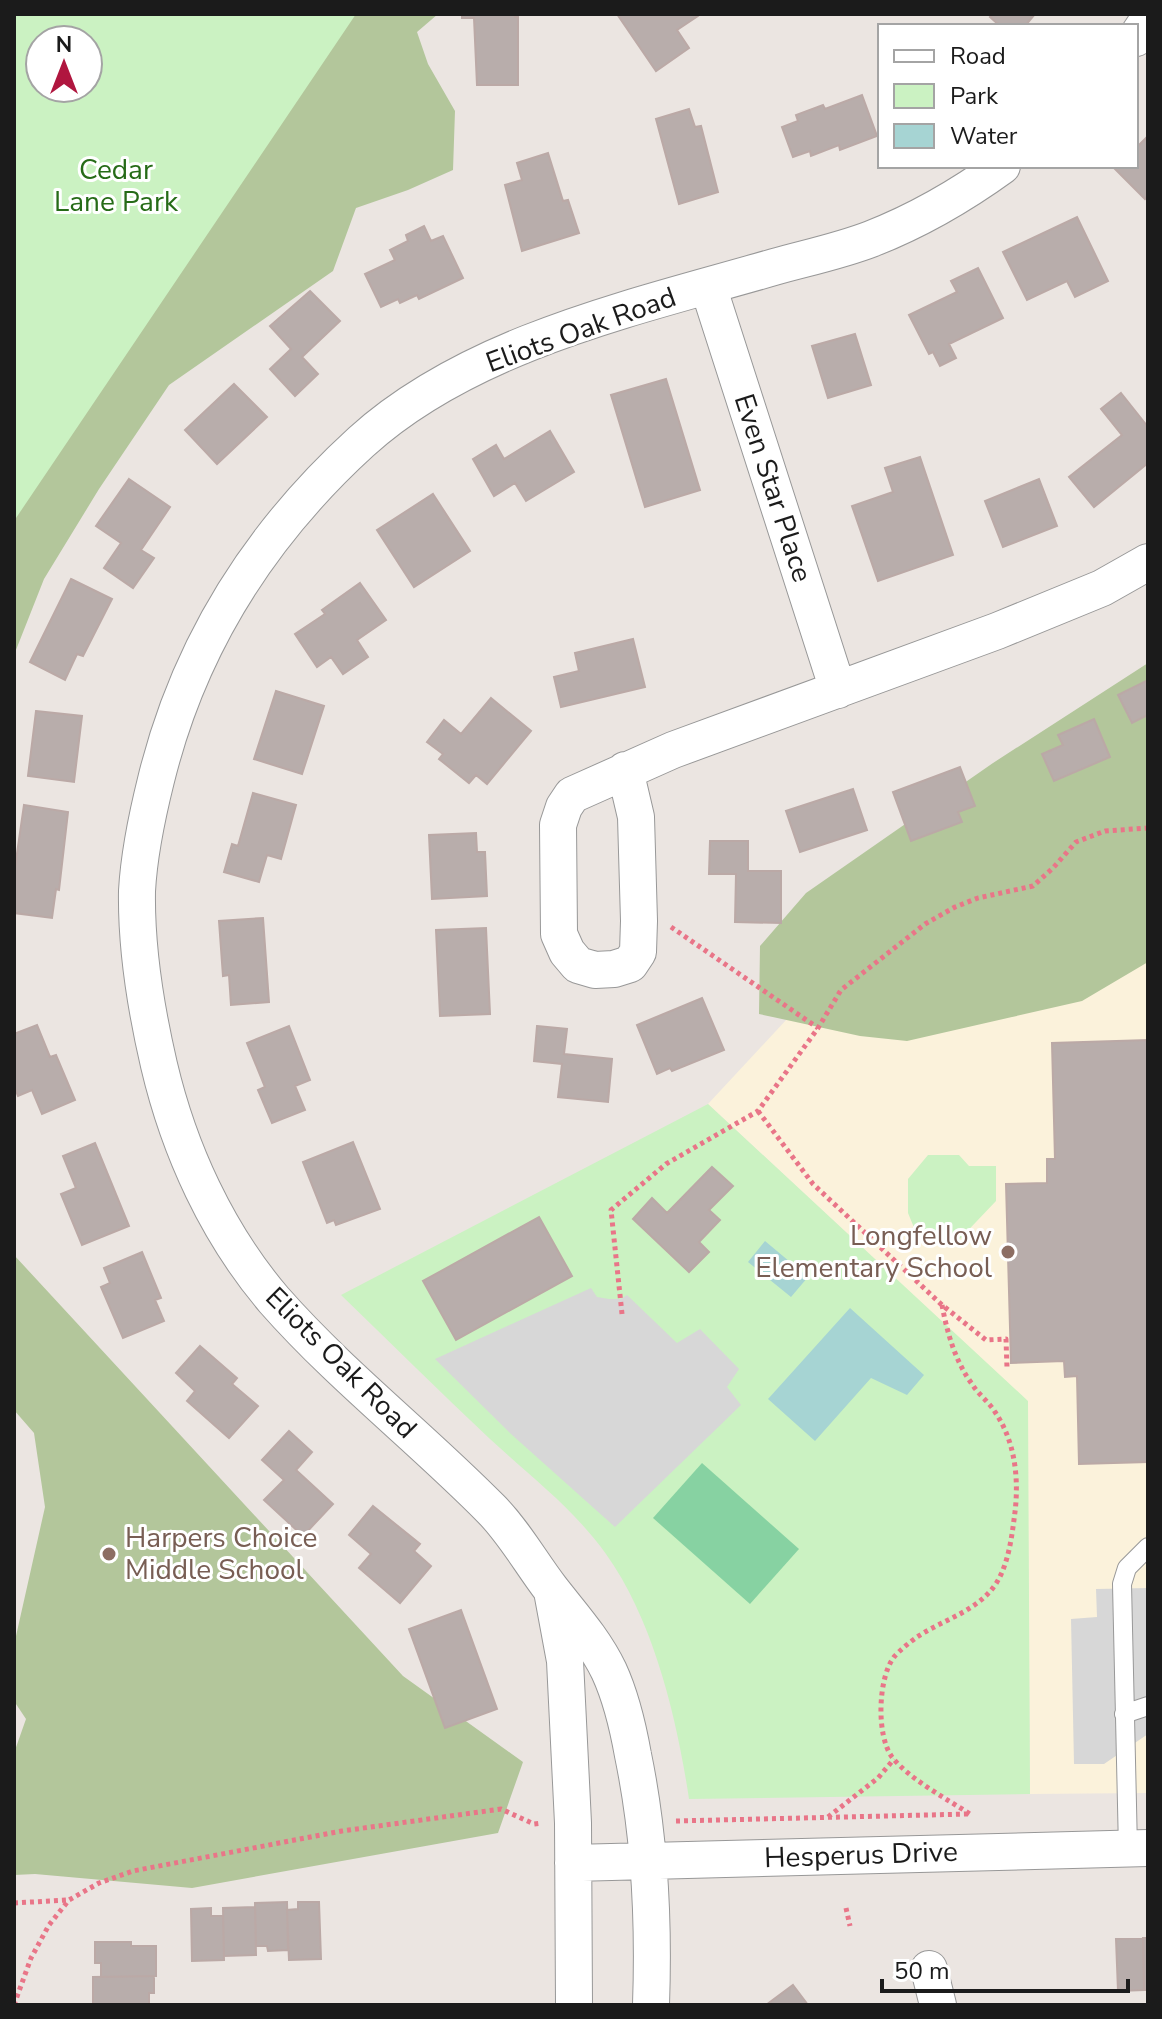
<svg xmlns="http://www.w3.org/2000/svg" width="1162" height="2019" font-family="'Nunito Sans',sans-serif">
<style>
.education{fill:#fbf2db}
.forest{fill:#b3c69b;fill-rule:evenodd}
.park{fill:#cbf2c2;fill-rule:evenodd}
.pitch{fill:#87d2a2}
.parking{fill:#d7d7d7}
.water{fill:#a6d4d3}
.building{fill:#b8adab;stroke:#bba9a6;stroke-width:2}
.lines{fill:none;stroke-linecap:round;stroke-linejoin:round}
.lane-casing{stroke:#989898;stroke-width:20}
.street-casing{stroke:#989898;stroke-width:38}
.path{stroke:#e97588;stroke-width:5;stroke-dasharray:4 4;stroke-linecap:butt}
.lane{stroke:#fff;stroke-width:18}
.street{stroke:#fff;stroke-width:36}
.education-dot{fill:#8d6e63;stroke:#fff;stroke-width:3}
.labels{text-anchor:middle;dominant-baseline:central;stroke-width:6;stroke-linejoin:round;paint-order:stroke}
.park-label{font-size:28px;fill:#266b17;stroke:#fff}
.street-label{font-size:28px;fill:#1b1b1b;stroke:#fff}
.education-label{font-size:28px;fill:#785e54;stroke:#fff;text-anchor:end}
</style>
<rect width="100%" height="100%" fill="#ebe5e1"/>
<!-- education -->
<path class="education" d="M1148,775V1793L1030,1794L1027,1401L708,1104L893,905Z"/>
<!-- forest -->
<path class="forest" d="M14,14H438L417,32L428,64L455,111L453,170L408,190L356,208L333,271L169,385L99,489L44,579L14,655ZM40,40H88V88H40Z
M1148,663V962L1082,1001L907,1041L860,1036L759,1014L760,946L806,893L993,763Z
M14,1255L403,1676L523,1762L498,1833L192,1888L35,1874L14,1875V1753L26,1719L14,1701V1645L45,1507L34,1433L14,1410Z"/>
<!-- park -->
<path class="park" d="M14,14H356L14,521ZM40,40H88V88H40Z
M708,1104L1028,1401L1030,1794L689,1799C677,1719 654,1621 606,1554C573,1508 531,1477 490,1439C440,1392 391,1343 341,1295Z
M928,1155H959L969,1166H996V1201L956,1243L920,1242L908,1213V1179Z"/>
<!-- pitch -->
<path class="pitch" d="M702,1463L799,1549L750,1604L653,1518Z"/>
<!-- parking -->
<path class="parking" d="M591,1288L597,1297L609,1299H621L627,1295L677,1343L700,1329L739,1369L727,1387L741,1405L615,1527L511,1434L435,1359Z
M1148,1588V1734L1104,1764H1074L1071,1619L1097,1617L1096,1589Z"/>
<!-- water -->
<path class="water" d="M765,1241L808,1277L791,1297L748,1262Z
M850,1308L924,1375L907,1395L871,1378L815,1441L768,1399Z"/>
<!-- building -->
<path class="building" d="M462,14H515V17H518V85H477L474,18H462Z
M617,14H697L698,16L677,30L689,48L656,71Z
M993,14H1035L1025,26H1000L990,17Z
M862,95L877,136L840,150L839,145L811,156L810,151L793,157L782,127L798,121L796,115L823,105L825,109Z
M689,109L695,127L701,126L718,192L679,204L656,119Z
M1148,136V196L1145,199L1115,169L1118,166H1136V148Z
M548,153L563,201L568,200L579,233L522,251L505,185L522,180L517,163Z
M1077,217L1108,281L1075,297L1067,281L1027,300L1003,252Z
M424,226L431,241L443,236L463,278L419,299L417,295L400,303L398,299L381,307L365,274L395,260L390,250L408,241L406,235Z
M978,268L1003,318L949,344L956,358L940,366L933,352L929,354L909,315L957,292L951,281Z
M310,291L340,321L302,357L318,374L295,396L270,369L291,349L270,326Z
M855,334L871,385L828,398L812,346Z
M666,379L700,490L645,507L611,395Z
M234,384L267,417L217,464L185,430Z
M1121,393L1148,427V463L1094,507L1069,477L1122,435L1101,409Z
M550,431L574,472L526,501L515,483L494,496L473,459L496,445L504,459Z
M920,457L953,555L878,581L852,506L893,492L885,468Z
M129,479L170,507L141,550L154,558L133,588L104,568L121,543L96,526Z
M1039,479L1057,526L1003,547L985,501Z
M433,494L470,551L414,587L377,530Z
M71,579L112,599L83,656L77,654L65,680L30,662Z
M360,583L386,620L357,640L368,657L343,674L331,657L317,667L295,634L325,614L322,610Z
M633,639L645,687L561,707L554,677L579,671L575,653Z
M1148,680V715L1132,723L1118,695Z
M276,691L324,706L302,774L254,759Z
M491,698L531,731L487,784L476,775L469,783L439,759L443,754L427,742L444,720L461,734Z
M36,711L82,716L74,782L28,776Z
M1094,719L1110,757L1054,781L1042,754L1063,745L1058,735Z
M960,767L975,806L958,812L962,822L911,841L893,792Z
M853,789L867,830L800,852L786,811Z
M253,793L296,805L281,859L267,855L259,882L224,872L232,844L238,846Z
M24,805L68,812L59,890L56,889L52,918L14,913V874Z
M476,833L477,852H485L487,896L432,899L429,835Z
M710,841H748V871H781V923L735,922L736,874H709Z
M263,918L269,1002L231,1005L229,975L223,976L219,921Z
M486,928L490,1014L440,1016L436,930Z
M702,998L724,1050L672,1071L670,1068L657,1074L637,1025Z
M37,1025L50,1057L56,1055L75,1100L42,1114L32,1090L18,1096L14,1086V1034Z
M289,1026L310,1080L295,1086L305,1110L272,1123L258,1090L265,1087L247,1043Z
M537,1026L567,1029L564,1054L612,1059L608,1102L558,1097L562,1064L534,1061Z
M1148,1040V1462L1079,1464L1077,1376L1065,1377L1064,1361L1011,1363L1006,1184L1047,1183V1159H1055L1052,1043Z
M353,1142L380,1209L336,1225L334,1220L327,1223L303,1162Z
M95,1143L129,1226L82,1245L61,1194L76,1188L63,1156Z
M712,1167L733,1186L709,1210L720,1220L699,1242L709,1252L689,1272L633,1219L652,1198L667,1213Z
M539,1217L572,1276L456,1340L423,1281Z
M142,1252L161,1298L155,1300L164,1321L123,1338L101,1287L110,1283L104,1268Z
M200,1346L237,1378L232,1384L258,1406L229,1438L187,1401L195,1391L176,1373Z
M289,1431L312,1452L296,1470L333,1504L303,1536L264,1500L284,1480L262,1460Z
M373,1506L420,1544L414,1551L431,1566L400,1603L359,1568L371,1554L349,1535Z
M461,1610L497,1709L445,1728L409,1629Z
M287,1902L288,1950L268,1951L267,1946H256L255,1903Z
M298,1902H319L321,1959L289,1960L287,1910L298,1909Z
M255,1907L256,1955L224,1956L223,1908Z
M211,1908V1916H223L224,1960L192,1961L191,1909Z
M1143,1938L1144,1990L1118,1991L1116,1939Z
M1143,1938H1148V1990H1144Z
M95,1942H131V1946H156V1976L101,1977V1963H95Z
M154,1976V1993H149V2005H93V1977Z
M793,1985L808,2005H766Z"/>
<g class="lines">
<!-- lane casing -->
<g class="lane-casing">
<path id="lane" d="M1124,1714L1148,1706
M1128,1849L1122,1584L1127,1568L1148,1547"/>
</g>
<!-- street casing -->
<g class="street-casing">
<path id="street" d="M1136,38L1148,20
M708,286L838,690
M625,770L636,817L639,921L638,952L630,964L614,969L595,970L578,965L567,952L559,934L558,825L564,807L572,795L673,750L997,631L1102,588L1148,562
M552,1591L565,1661L573,1823L574,2005
M573,1863L1148,1848
M929,1969L938,2005
M651,2005C654,1921 650,1837 633,1755C628,1727 621,1697 609,1671C594,1640 572,1616 551,1589C531,1563 514,1532 491,1509C420,1437 341,1376 274,1300C217,1233 179,1150 159,1065C146,1009 136,949 137,891C139,854 147,816 156,780C189,645 259,535 361,442C470,343 636,307 774,267C806,258 840,251 871,239C917,221 962,195 1002,166"/>
</g>
<!-- path -->
<path class="path" d="M671,927L818,1028
M758,1111L813,1184L942,1305L986,1340L1006,1339L1007,1368
M942,1305C947,1332 955,1361 972,1384C978,1394 989,1402 995,1412C1015,1441 1019,1478 1015,1512C1012,1535 1009,1562 997,1582C979,1611 944,1619 917,1637C910,1642 900,1650 894,1657C878,1678 876,1735 892,1757C909,1779 947,1799 970,1814
M622,1314L611,1210L666,1164L758,1111L818,1028L841,990L925,924L955,907L978,898L1033,886L1053,868L1076,842L1105,831L1148,828
M828,1817L878,1778L894,1759
M676,1821L969,1814
M14,1903L68,1900
M846,1908L850,1926
M14,2005L31,1958L49,1925L69,1900L99,1883L133,1871L342,1831L501,1809L534,1824L542,1823"/>
<!-- lane -->
<use href="#lane" class="lane"/>
<!-- street -->
<use href="#street" class="street"/>
</g>
<!-- markers -->
<g class="education-dot">
<circle cx="1008" cy="1252" r="8"/>
<circle cx="109" cy="1554" r="8"/>
</g>
<g class="labels">
<!-- park labels -->
<g class="park-label">
<text x="116" y="170">Cedar<tspan x="116" dy="32">Lane Park</tspan></text>
</g>
<!-- street labels -->
<g class="street-label">
<text transform="translate(581 330) rotate(-20)">Eliots Oak Road</text>
<text transform="translate(773 488) rotate(72)">Even Star Place</text>
<text transform="translate(341 1363) rotate(45)">Eliots Oak Road</text>
<text transform="translate(861 1855) rotate(-2)">Hesperus Drive</text>
</g>
<!-- education labels -->
<g class="education-label">
<text x="992" y="1236">Longfellow<tspan x="992" dy="32">Elementary School</tspan></text>
<text x="125" y="1538" text-anchor="start">Harpers Choice<tspan x="125" dy="32">Middle School</tspan></text>
</g>
</g>
<!-- border -->
<rect width="1162" height="2019" fill="none" stroke="#1b1b1b" stroke-width="32"/>
<!-- legend -->
<rect x="878" y="24" width="260" height="144" fill="#ffffff" stroke="#a4a4a4" stroke-width="2"/>
<rect x="894" y="50" width="40" height="12" fill="#ffffff" stroke="#a4a4a4" stroke-width="2"/>
<text x="950" y="64" font-size="24" fill="#1b1b1b">Road</text>
<rect x="894" y="84" width="40" height="24" fill="#cbf2c2" stroke="#a4a4a4" stroke-width="2"/>
<text x="950" y="104" font-size="24" fill="#1b1b1b">Park</text>
<rect x="894" y="124" width="40" height="24" fill="#a6d4d3" stroke="#a4a4a4" stroke-width="2"/>
<text x="950" y="144" font-size="24" fill="#1b1b1b">Water</text>
<!-- north arrow -->
<g transform="translate(64 64)"><circle r="38" fill="#ffffff" stroke="#a4a4a4" stroke-width="2"/>
<path d="M0-6L14 30L0 20L-14 30Z" fill="#b0163f"/>
<text y="-12" font-size="22" font-weight="bold" text-anchor="middle" fill="#1b1b1b">N</text>
</g>
<!-- scale -->
<path d="M882 1979v12h246v-12" fill="none" stroke="#1b1b1b" stroke-width="4"/>
<text x="894" y="1979" font-size="24" fill="#1b1b1b" stroke="#ffffff" stroke-width="6" paint-order="stroke">50 m</text>
</svg>
